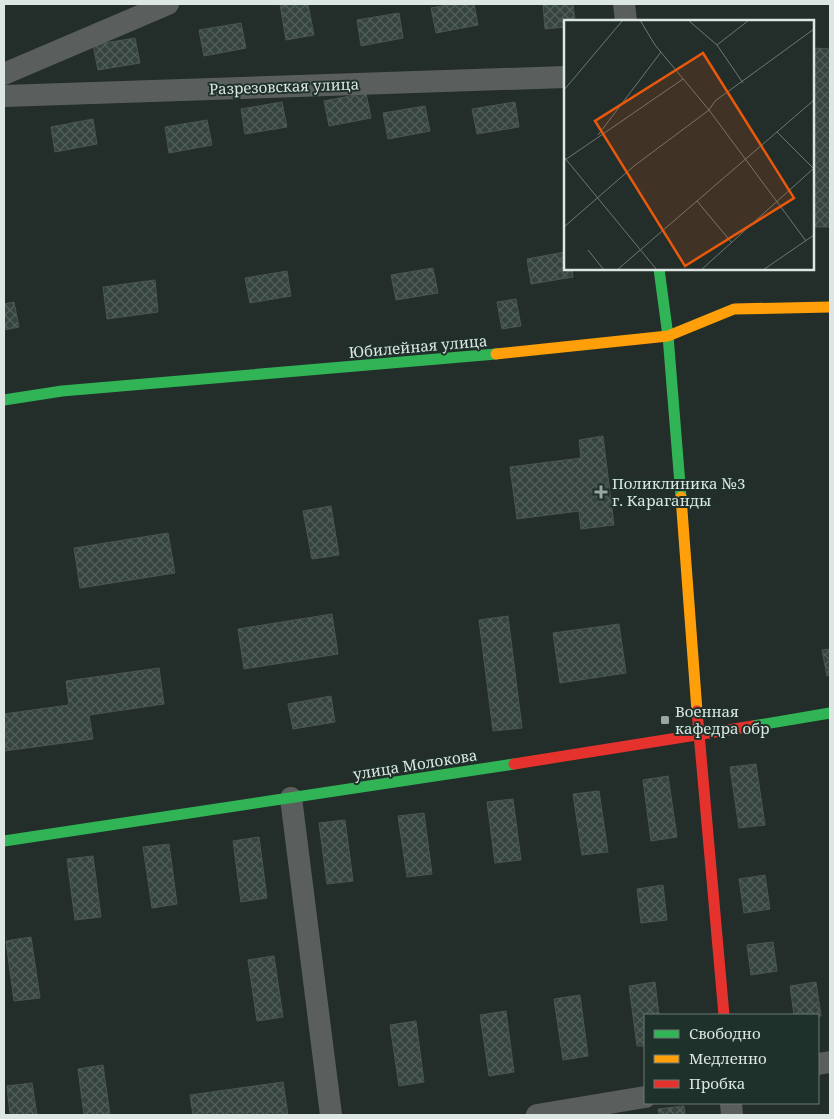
<svg xmlns="http://www.w3.org/2000/svg" width="834" height="1119" font-family="'Noto Serif',serif">
<style>
.building{fill:url(#building-cross-hatch);stroke:#4c5451}
.lines{fill:none;stroke-linecap:round;stroke-linejoin:round}
.street{stroke:#5a5f5d;stroke-width:22}
.fast{stroke:#30b455;stroke-width:11}
.slow{stroke:#ff9f0a;stroke-width:11}
.jam{stroke:#e5322d;stroke-width:11}
.poi-dot{fill:#9ba5a2;stroke:#1f312b;stroke-width:2}
.labels{text-anchor:middle;dominant-baseline:central;stroke-width:4;stroke-linejoin:round;paint-order:stroke}
.street-label{font-size:15px;fill:#dce6e2;stroke:#1f312b}
.poi-label{font-size:15px;fill:#dce6e2;stroke:#1f312b;text-anchor:start}
.inset-road{fill:none;stroke:#6d7774;stroke-width:1}
.view{fill:#e8590c;fill-opacity:0.15;stroke:#e8590c;stroke-width:2.5}
.inset-edge{fill:none;stroke:#dce6e2;stroke-width:2.5}
</style>
<defs>
<pattern id="building-cross-hatch" width="8" height="8" patternUnits="userSpaceOnUse" patternTransform="scale(1.25)"><rect width="8" height="8" fill="#364440"/><path d="M0 0l8 8M0 8l8-8" fill="none" stroke="#525f5b"/></pattern>
</defs>
<rect width="100%" height="100%" fill="#232d2a"/>
<!-- building -->
<path class="building" d="M280,4H308L314,35L286,40Z
M453,4H474L478,25L436,33L431,8Z
M543,4H573L575,21H565V27L545,29Z
M399,13L403,38L361,46L357,20Z
M241,23L246,48L204,56L199,30Z
M135,38L140,63L98,70L93,45Z
M813,48L830,49V227H813Z
M366,93L371,118L329,126L324,101Z
M282,102L287,127L245,134L241,109Z
M515,102L519,127L477,134L472,109Z
M425,106L430,131L388,139L383,113Z
M93,119L97,144L55,152L51,127Z
M207,120L212,145L169,153L165,127Z
M565,252V269H572L573,277L531,284L527,259Z
M433,268L438,293L396,300L391,275Z
M287,271L291,296L250,303L245,278Z
M155,280L158,312L107,319L103,287Z
M516,299L521,326L502,329L497,302Z
M14,302L19,327L4,330V304Z
M603,436L614,525L581,529L579,511L517,519L510,467L581,458L579,440Z
M331,506L339,555L312,559L303,511Z
M168,533L175,573L80,588L74,548Z
M332,614L338,654L244,669L238,629Z
M508,616L522,728L493,731L479,620Z
M619,624L626,673L560,683L553,633Z
M830,649V675L827,676L822,650Z
M159,668L164,704L89,715L93,739L4,751V714L69,705L66,681Z
M331,696L335,722L293,729L288,704Z
M756,764L765,825L739,828L730,767Z
M668,776L677,837L651,841L643,780Z
M599,791L608,852L582,855L573,794Z
M513,799L521,860L495,863L487,802Z
M424,813L432,874L407,877L398,816Z
M345,820L353,881L327,884L319,823Z
M259,837L267,898L241,902L233,841Z
M169,844L177,904L152,908L143,847Z
M93,856L101,917L75,920L67,859Z
M765,875L770,909L744,913L739,879Z
M663,885L667,920L641,923L637,889Z
M31,937L40,998L14,1001L6,941Z
M773,942L777,971L751,975L747,945Z
M274,956L283,1017L257,1021L248,960Z
M655,982L659,1015H645V1046H637L629,986Z
M816,982L821,1016L794,1015L790,986Z
M580,995L588,1056L563,1060L554,999Z
M506,1011L514,1072L489,1076L480,1015Z
M416,1021L424,1082L399,1086L390,1025Z
M103,1065L110,1115H84L78,1069Z
M283,1082L288,1115H193L190,1095Z
M32,1083L37,1115H10L7,1086Z
M684,1106L685,1115H659L658,1109Z"/>
<g class="lines">
<!-- street -->
<path class="street" d="M624,4L626,21
M4,74L168,4
M4,96L565,77
M291,798L331,1115
M818,1064L830,1062
M731,1103L732,1115
M537,1115L645,1097"/>
<!-- fast -->
<path class="fast" d="M659,269L668,336L681,497
M4,400L62,391L496,354
M753,726L830,713
M4,841L514,764"/>
<!-- slow -->
<path class="slow" d="M496,354L668,336L734,309L830,307
M681,497L697,711"/>
<!-- jam -->
<path class="jam" d="M697,711L724,1015
M514,764L753,726"/>
</g>
<!-- markers -->
<g class="poi-dot">
<path d="M598.5 484.5h5v5h5v5h-5v5h-5v-5h-5v-5h5z"/>
<rect x="660" y="715" width="10" height="10" rx="2.5"/>
</g>
<g class="labels">
<!-- street labels -->
<g class="street-label">
<text transform="translate(284 86) rotate(-2)">Разрезовская улица</text>
<text transform="translate(418 346) rotate(-5)">Юбилейная улица</text>
<text transform="translate(415 764) rotate(-9)">улица Молокова</text>
</g>
<!-- poi labels -->
<g class="poi-label">
<text x="612" y="483">Поликлиника №3<tspan x="612" dy="17">г. Караганды</tspan></text>
<text x="675" y="711">Военная<tspan x="675" dy="17">кафедра обр</tspan></text>
</g>
</g>
<!-- overview -->
<g transform="translate(564 20)">
<rect width="250" height="250" fill="#232d2a"/>
<path class="inset-road" d="M76,0L91,25L145,90L242,221M124,0L153,25L179,63M153,25L185,0M0,70L59,0M213,112L250,149M34,115L97,32M0,137L93,250M1,140L119,59M133,181L168,223M0,207L70,146L145,90L151,81L250,9M24,230L40,250M53,250L250,80M137,250L250,148M199,250L250,215"/>
<path class="view" d="M139,33L230,178L121,246L31,101Z"/>
<rect width="250" height="250" class="inset-edge"/>
</g>
<!-- border -->
<rect width="834" height="1119" fill="none" stroke="#dce6e2" stroke-width="10"/>
<!-- legend -->
<rect x="644" y="1014" width="175" height="90" fill="#1f312b" stroke="#6b7974"/>
<rect x="654" y="1030" width="25" height="8" fill="#30b455" stroke="#6b7974"/>
<text x="689" y="1039" font-size="15" fill="#dce6e2">Свободно</text>
<rect x="654" y="1055" width="25" height="8" fill="#ff9f0a" stroke="#6b7974"/>
<text x="689" y="1064" font-size="15" fill="#dce6e2">Медленно</text>
<rect x="654" y="1080" width="25" height="8" fill="#e5322d" stroke="#6b7974"/>
<text x="689" y="1089" font-size="15" fill="#dce6e2">Пробка</text>
</svg>
